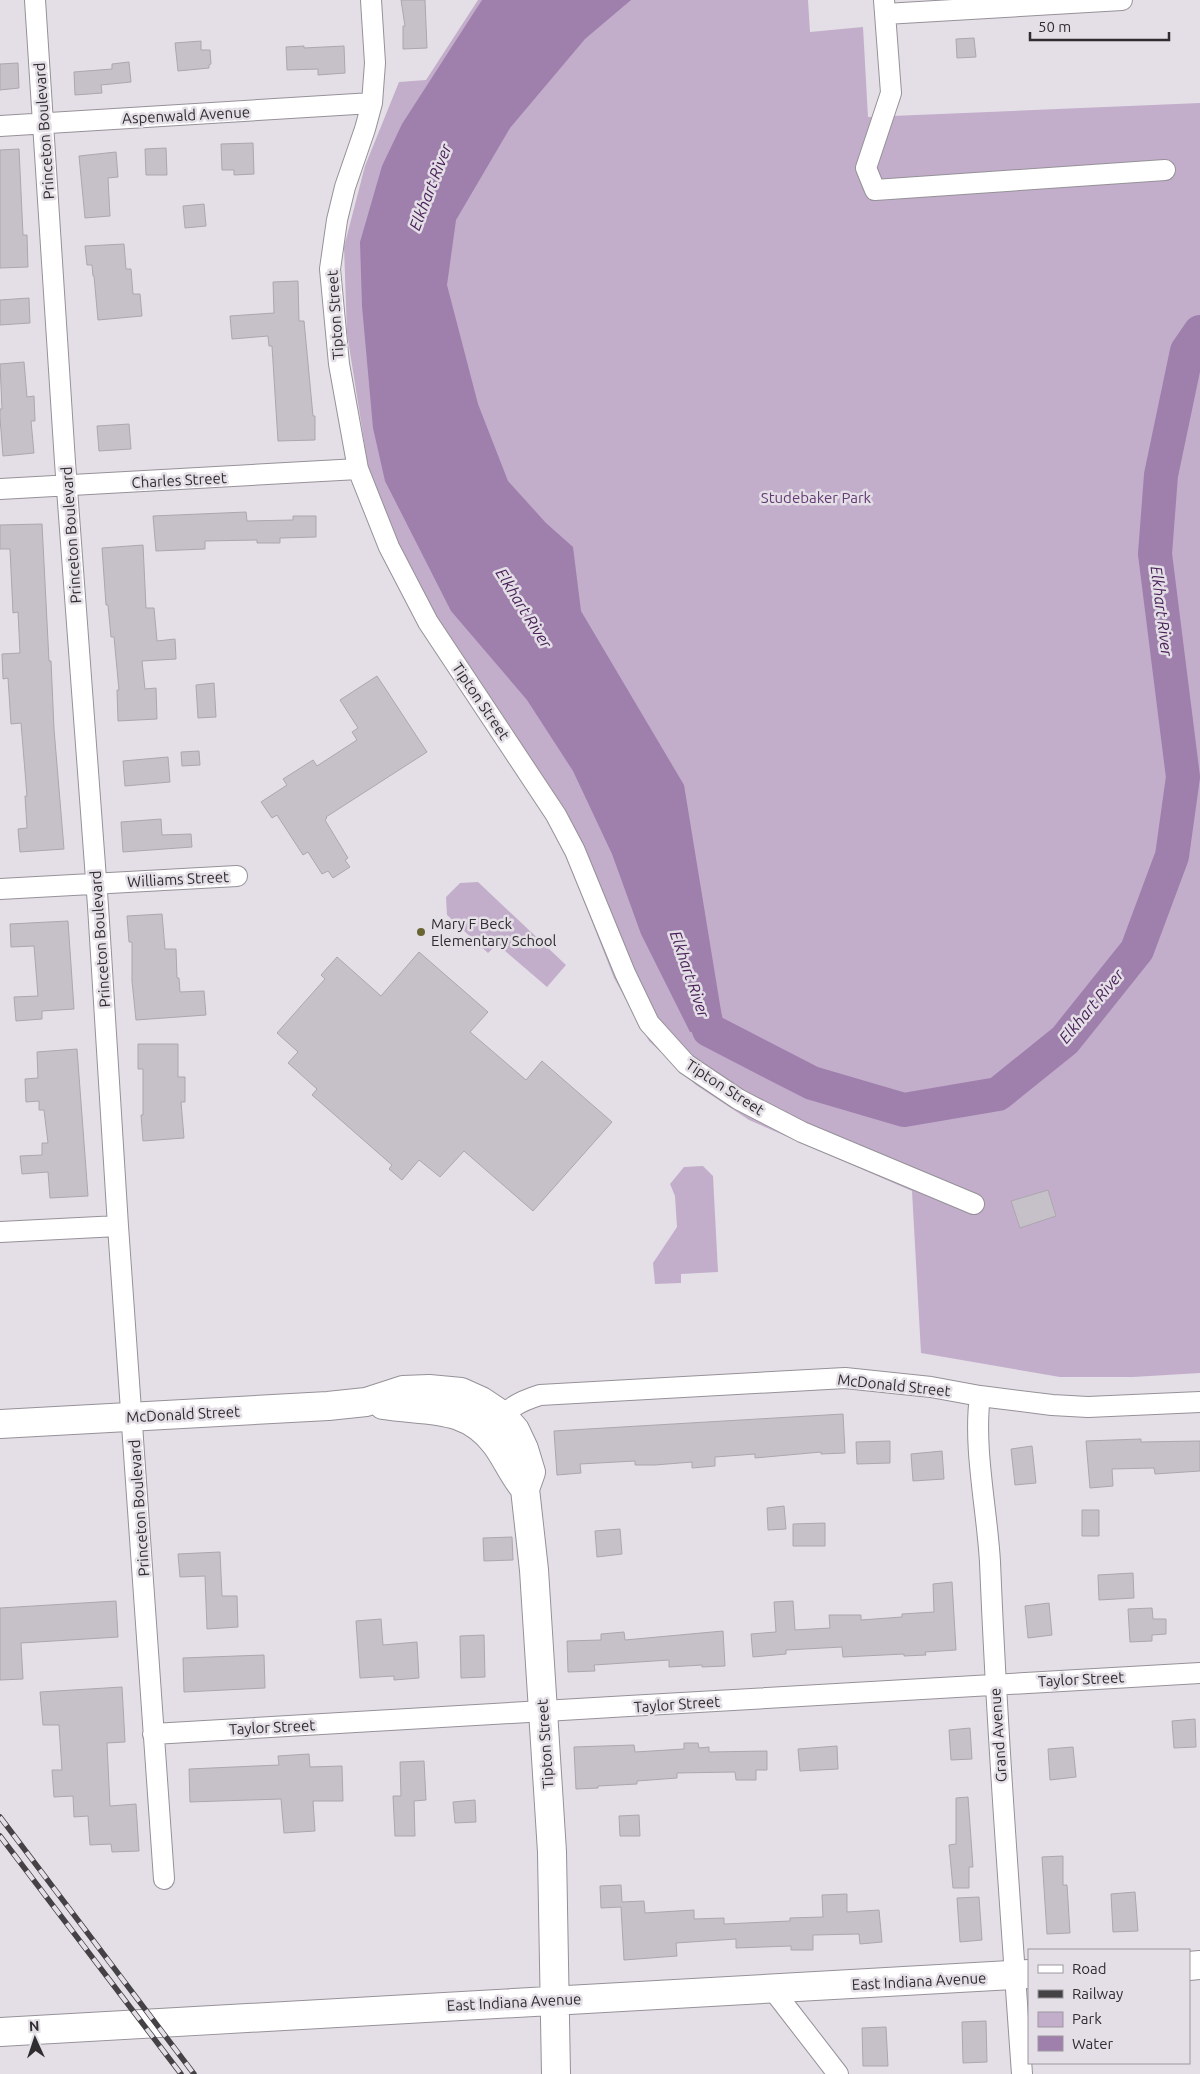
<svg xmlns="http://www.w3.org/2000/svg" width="1200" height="2074" font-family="Ubuntu,sans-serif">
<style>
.green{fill:#c2aeca}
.water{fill:#9f7fac}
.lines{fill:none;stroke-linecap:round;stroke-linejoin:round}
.river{stroke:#9f7fac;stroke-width:34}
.building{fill:#c6c1c8;stroke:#aca6ae}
.street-casing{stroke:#969198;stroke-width:22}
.secondary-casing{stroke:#969198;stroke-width:30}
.street{stroke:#fff;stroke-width:20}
.secondary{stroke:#fff;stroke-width:28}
.rail-casing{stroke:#444245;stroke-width:5.5}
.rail{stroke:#e4dfe6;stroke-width:4;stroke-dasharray:11;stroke-linecap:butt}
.poi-dot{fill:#686532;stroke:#e4dfe6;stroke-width:2}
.labels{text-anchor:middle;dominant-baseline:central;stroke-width:5;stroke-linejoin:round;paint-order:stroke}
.street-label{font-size:15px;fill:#2f2d30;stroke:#e4dfe6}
.park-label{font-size:15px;fill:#633973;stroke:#e4dfe6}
.poi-label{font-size:15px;fill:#2f2d30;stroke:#e4dfe6;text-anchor:start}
.water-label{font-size:16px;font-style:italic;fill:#4a2159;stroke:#e4dfe6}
</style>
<rect width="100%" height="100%" fill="#e4dfe6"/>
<!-- green -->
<path class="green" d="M478,0H808L810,32L863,27L868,117L1200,103V1373L1133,1377H1060L921,1353L912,1191L749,1120L696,1085L649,1041L614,978L578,886L594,878L419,587L397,542L368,466L347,333L344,247L365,166L399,82L426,80Z
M478,882L566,965L547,987L497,944L488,953L447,915L446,897L460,883Z
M703,1166L713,1176L718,1272L681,1274V1283L655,1284L653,1263L677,1227L675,1196L670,1184L684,1167Z"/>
<!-- water -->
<path class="water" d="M482,0H631L585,39L510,128L456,220L447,285L478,404L508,481L546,523L573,547L581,611L684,785L722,1017L709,1030L690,1032L641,934L612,854L573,771L527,700L451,611L385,481L373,428L362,306L360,242L382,166L402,124Z"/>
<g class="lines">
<!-- river -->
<path class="river" d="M693,988L709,1030L812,1083L904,1110L998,1094L1065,1040L1137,950L1172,856L1183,777L1155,554L1161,475L1187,351L1200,332"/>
</g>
<!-- building -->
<path class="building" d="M401,0H425L427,48L403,49V26H405Z
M974,38L976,57L957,58L956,39Z
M201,41V50H210L211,64L209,65V68L178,71L175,43Z
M304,46V48L344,46L345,73L318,75V69L287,70L286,47Z
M129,62L131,82L101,85L102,93L75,95L74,72L112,69V64Z
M18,63L19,88L0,90V64Z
M253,143L254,174L234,175V170H222L221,144Z
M166,148L167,175H146L145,149Z
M19,149L23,235H27L28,267L0,268V150Z
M116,152L118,177L108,178L110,216L85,218L79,156Z
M204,204L206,226L185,228L183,206Z
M124,244L126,269H131L133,294H140L142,316L98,320L94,276H93L92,265H87L85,246Z
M298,281L299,321H304L313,416H315V440L278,441L272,346H269L268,336L232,339L230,316L274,313L273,282Z
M29,298L30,323L0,325V300Z
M24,362L27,397L34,396L35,421H31L34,453L3,456L0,418V409H2L0,364Z
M129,424L131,449L99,451L97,426Z
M246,512L247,521L293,520V516H316V537L280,538V543H257V540L205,541V549L156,551L153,516Z
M42,524L49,661H51L54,729L64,849L20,852L18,829L27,828L25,796H27L21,723L11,724L8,678L3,679L2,654L20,653L18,612L13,613L10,549H0V525Z
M143,545L146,608H154L157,641L175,639L176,659L142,661L145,689L156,688L157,719L118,721L117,690H119L114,637H111L108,605H106L102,548Z
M377,676L427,752L326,817L327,818L325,820L348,858L345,860L350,867L333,878L328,871L322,874L308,852L303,855L277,815L272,818L261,802L287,785L283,779L313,760L317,766L357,740L352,732L358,728L340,700Z
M214,683L216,717L198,718L196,685Z
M199,751L200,765L182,766L181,752Z
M168,757L170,782L125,786L123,761Z
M161,819L162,835L191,834L192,847L123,852L121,822Z
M162,914L165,949H176L177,978H179L180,992L204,991L206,1015L136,1020L132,981V942H129L127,916Z
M68,921L74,1009L42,1011V1019L16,1021L14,997L38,996L34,946L11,947L10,924Z
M419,952L488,1012L470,1032L526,1080L542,1061L612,1122L533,1211L464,1151L440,1177L419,1160L402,1180L389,1169L392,1165L312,1095L317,1089L288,1063L298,1052L277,1033L325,979L321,975L337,957L381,996Z
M138,1044H178V1077H185V1102H181L184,1138L143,1141L141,1115H143V1069H138Z
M77,1049L88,1196L50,1198L48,1172L22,1174L20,1156L42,1155V1143H48L44,1110H39V1101L26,1102L25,1079L38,1078L37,1052Z
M1048,1190L1056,1216L1020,1228L1011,1201Z
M843,1414L845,1453L821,1454V1452L755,1458V1454L715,1457V1466L692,1468V1462L655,1465H635V1461L580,1464L581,1473L557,1475L554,1431Z
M1141,1439V1442L1200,1441V1471L1155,1474L1154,1468L1112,1469L1113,1486L1090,1488L1086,1441Z
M890,1441V1463L857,1464L856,1442Z
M1032,1446L1036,1483L1015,1485L1011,1449Z
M942,1451L944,1479L913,1481L911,1454Z
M784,1506L786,1529L768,1530L767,1508Z
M1082,1510H1099V1536H1082Z
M825,1523V1546H793V1524Z
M620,1529L622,1554L597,1557L595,1531Z
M512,1537L513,1560L484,1561L483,1538Z
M220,1552L222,1596H237L238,1627L207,1629L205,1576L180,1577L178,1554Z
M1133,1573L1134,1598L1099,1600L1098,1575Z
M952,1582L956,1650L925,1652L926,1655L904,1656V1654L843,1657L842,1647L786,1650V1654L753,1657L751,1634L776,1632L774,1602L793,1601L795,1630L830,1628L829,1615H861V1620L902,1617V1614L934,1612L933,1584Z
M116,1601L118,1637L21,1643L23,1679L0,1680V1608Z
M1049,1603L1052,1635L1028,1638L1025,1606Z
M1152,1608L1153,1619H1166V1634L1152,1635V1641L1130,1642L1128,1609Z
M381,1619L383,1645L417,1642L419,1678L394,1680V1676L360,1678L356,1621Z
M723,1631L725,1666L702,1667V1665L669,1667V1660L594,1665L595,1671L568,1672L567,1641L601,1640V1634L624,1632L625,1640Z
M484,1635L485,1677L461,1678L460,1636Z
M264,1655L265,1688L184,1692L183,1658Z
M122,1687L125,1742L107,1743L110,1806L136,1804L139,1851L112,1852L111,1844L90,1845L88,1816L74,1817L73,1796L54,1797L52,1770H62L59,1725H43L40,1692Z
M1195,1719L1196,1747L1174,1748L1172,1721Z
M970,1728L972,1759L951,1760L949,1730Z
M684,1743H698L699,1748L709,1747V1752L767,1751V1770H756V1780H736L735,1772L677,1773V1778L637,1781V1784L598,1786V1788L576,1789L574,1747L634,1745L635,1752L684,1749Z
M837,1746L838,1769L800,1771L798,1749Z
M1073,1747L1076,1777L1050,1780L1048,1749Z
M309,1754L310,1767L342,1766L343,1801H313L315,1831L284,1833L281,1799L190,1802L189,1769L279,1765L278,1756Z
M424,1761L426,1800L414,1801L415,1836H395L393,1796H401L400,1762Z
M968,1797L973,1867H969V1888H953L949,1845L956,1844V1798Z
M475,1800L476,1822L455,1823L453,1802Z
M639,1815L640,1836H620L619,1816Z
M1063,1856V1885H1067L1070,1933L1047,1934L1042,1857Z
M621,1885L622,1902L644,1901L645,1913L694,1910V1919L724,1918V1924L790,1921V1918L823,1917L822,1895L847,1894V1912L879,1910L882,1942L860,1944L859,1934L813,1935V1950H791V1946L736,1948V1939L676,1943L677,1956L624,1960L621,1907L601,1908L600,1886Z
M1135,1892L1138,1931L1113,1932L1111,1894Z
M979,1897L982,1940L960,1942L957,1898Z
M986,2021L987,2062L963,2063L962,2022Z
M886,2027L888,2066H863L862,2028Z"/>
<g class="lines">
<!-- street casing -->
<g class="street-casing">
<path id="street" d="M35,0L65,462L98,906L118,1226L164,1879
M371,0L375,63L372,103L365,129L345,187L337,220L330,269L339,364L358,469L389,547L428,622L556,815L575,851L625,973L649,1023L686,1064L738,1099L802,1132L974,1204
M884,0L891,93L866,168L875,190L1165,170
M885,14L1122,0
M0,126L372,103
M0,489L358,469
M0,889L237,876
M0,1232L118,1226
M980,1396C973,1447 987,1509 990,1562C997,1733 1010,1903 1022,2074
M493,1426C508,1408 518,1402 540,1395L845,1378L931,1387L980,1396L1052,1405L1088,1407L1200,1402
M153,1734C502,1715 851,1691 1200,1673
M773,1990L838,2074"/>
</g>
<!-- secondary casing -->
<g class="secondary-casing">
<path id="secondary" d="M383,1405C427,1412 466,1404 496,1444C507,1459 513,1475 525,1489
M0,1424L328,1406L366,1402L403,1390L429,1389L461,1392L481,1401L502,1415L515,1430L524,1449L531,1472L525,1489L534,1570L552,1852L556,2074
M1189,1966L1200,1965
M0,2032L1029,1974"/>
</g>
<!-- street -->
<use href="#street" class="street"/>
<!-- secondary -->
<use href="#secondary" class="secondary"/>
<!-- rail casing -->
<g class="rail-casing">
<path id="rail" d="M0,1817L194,2074
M0,1836L181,2074"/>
</g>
<!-- rail -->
<use href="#rail" class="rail"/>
</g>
<!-- markers -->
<circle class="poi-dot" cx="421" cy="932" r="5"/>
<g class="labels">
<!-- street labels -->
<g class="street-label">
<text transform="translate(186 115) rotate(-3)">Aspenwald Avenue</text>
<text transform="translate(44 131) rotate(-94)">Princeton Boulevard</text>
<text transform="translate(335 315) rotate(-94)">Tipton Street</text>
<text transform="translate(179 480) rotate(-3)">Charles Street</text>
<text transform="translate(71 535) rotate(-94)">Princeton Boulevard</text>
<text transform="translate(481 701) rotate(56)">Tipton Street</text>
<text transform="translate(178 879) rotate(-3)">Williams Street</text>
<text transform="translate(100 939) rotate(-94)">Princeton Boulevard</text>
<text transform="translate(725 1087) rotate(33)">Tipton Street</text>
<text transform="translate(894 1385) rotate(6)">McDonald Street</text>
<text transform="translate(183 1414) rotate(-3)">McDonald Street</text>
<text transform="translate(139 1508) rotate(-94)">Princeton Boulevard</text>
<text transform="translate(1081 1679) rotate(-3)">Taylor Street</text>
<text transform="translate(677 1704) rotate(-4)">Taylor Street</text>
<text transform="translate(272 1727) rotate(-3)">Taylor Street</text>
<text transform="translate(998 1735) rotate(-94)">Grand Avenue</text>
<text transform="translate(545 1744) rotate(-94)">Tipton Street</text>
<text transform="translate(919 1981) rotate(-3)">East Indiana Avenue</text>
<text transform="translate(514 2002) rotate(-3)">East Indiana Avenue</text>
</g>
<!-- park labels -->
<g class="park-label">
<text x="816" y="497">Studebaker Park</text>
</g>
<!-- poi labels -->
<g class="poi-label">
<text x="431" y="923">Mary F Beck<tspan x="431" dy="17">Elementary School</tspan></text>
</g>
<!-- water labels -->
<g class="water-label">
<text transform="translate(430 187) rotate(-69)">Elkhart River</text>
<text transform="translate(524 608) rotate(58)">Elkhart River</text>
<text transform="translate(1162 611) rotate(83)">Elkhart River</text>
<text transform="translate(690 974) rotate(71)">Elkhart River</text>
<text transform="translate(1091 1006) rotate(-50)">Elkhart River</text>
</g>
</g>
<!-- legend -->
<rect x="1028" y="1949" width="162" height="115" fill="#e4dfe6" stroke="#9c989d"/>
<rect x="1038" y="1965" width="25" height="8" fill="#ffffff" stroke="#9c989d"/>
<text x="1072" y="1974" font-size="15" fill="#2f2d30">Road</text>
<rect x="1038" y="1990" width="25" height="8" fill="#444245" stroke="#9c989d"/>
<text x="1072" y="1999" font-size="15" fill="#2f2d30">Railway</text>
<rect x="1038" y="2012" width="25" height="15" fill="#c2aeca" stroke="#9c989d"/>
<text x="1072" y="2024" font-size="15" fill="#2f2d30">Park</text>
<rect x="1038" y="2036" width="25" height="15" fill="#9f7fac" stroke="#9c989d"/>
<text x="1072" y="2049" font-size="15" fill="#2f2d30">Water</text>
<!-- north arrow -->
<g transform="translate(35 2039) rotate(357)" stroke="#e4dfe6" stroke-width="4" paint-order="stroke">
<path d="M0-4L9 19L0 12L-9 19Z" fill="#2f2d30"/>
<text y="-8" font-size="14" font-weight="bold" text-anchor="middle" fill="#2f2d30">N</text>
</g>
<!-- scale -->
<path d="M1030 32v8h139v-8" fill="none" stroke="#2f2d30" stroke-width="2.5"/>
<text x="1038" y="32" font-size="15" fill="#2f2d30" stroke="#e4dfe6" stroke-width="4" paint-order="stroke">50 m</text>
</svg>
